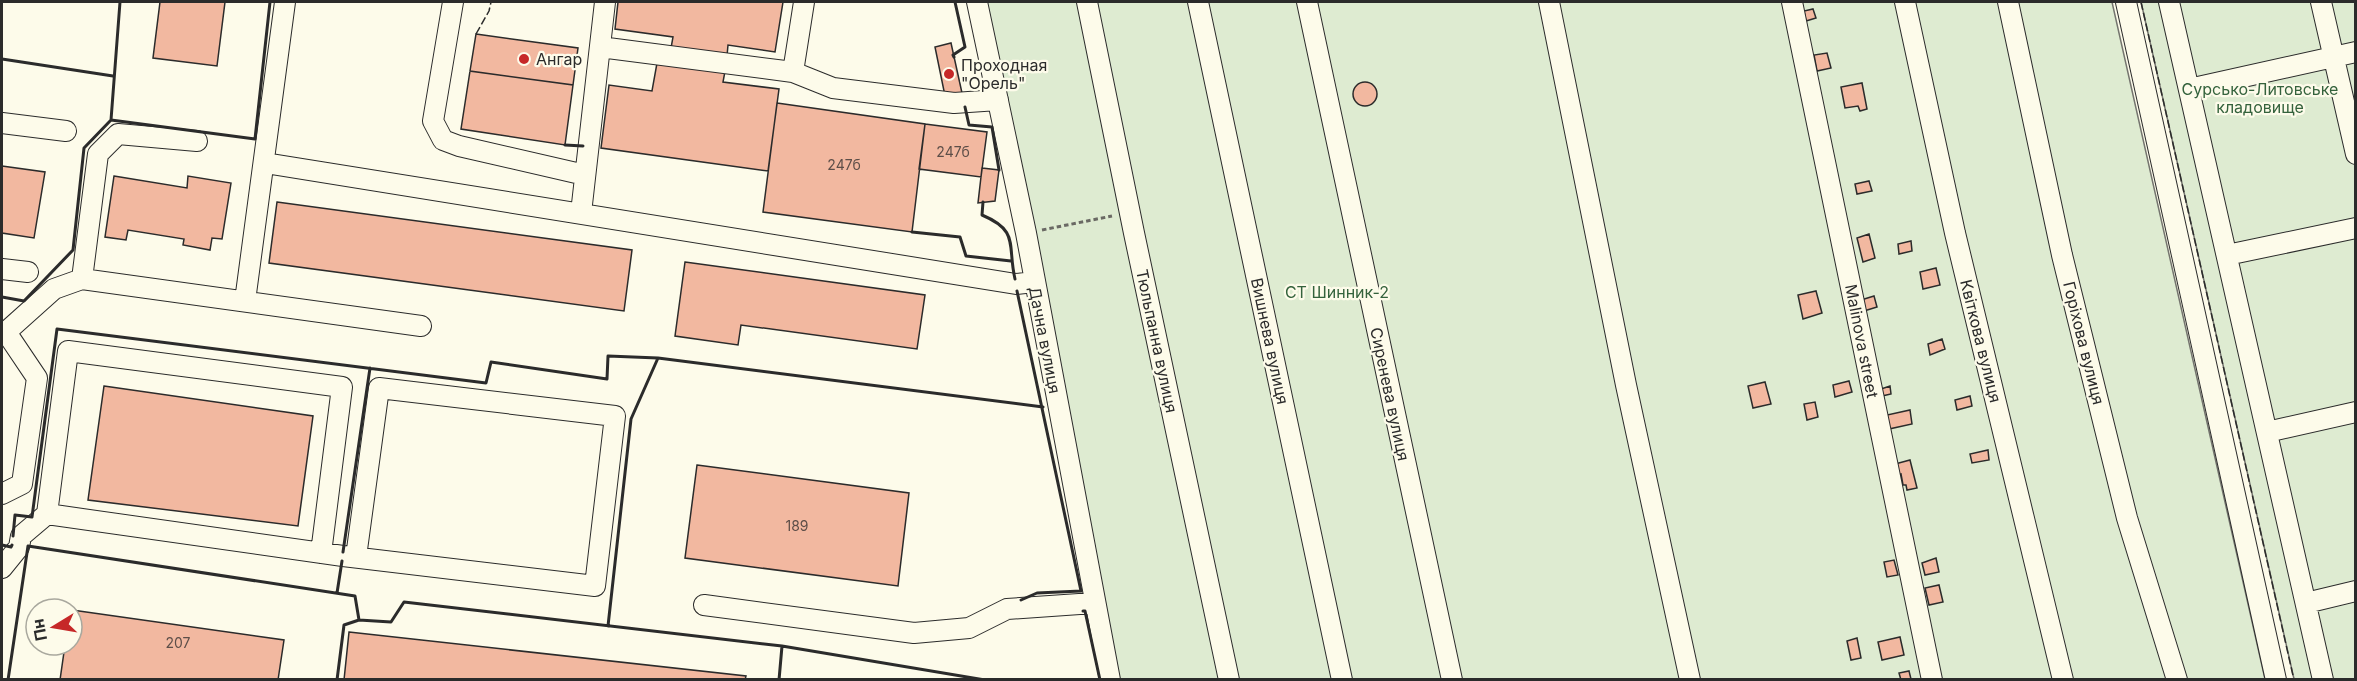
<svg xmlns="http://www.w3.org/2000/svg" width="2357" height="681" font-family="Inter,sans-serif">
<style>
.green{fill:#deebd1;stroke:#74746e;stroke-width:1.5}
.building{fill:#f2b8a0;stroke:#2b2b2b;stroke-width:1.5}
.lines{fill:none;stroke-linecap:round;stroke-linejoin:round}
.minor-casing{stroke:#2b2b2b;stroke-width:22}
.path{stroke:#6a6964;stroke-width:3;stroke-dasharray:4.5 3;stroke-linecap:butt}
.minor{stroke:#fdfbea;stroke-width:20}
.fence{stroke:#2b2b2b;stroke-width:1.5;stroke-dasharray:8 3;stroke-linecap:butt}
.wall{stroke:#2b2b2b;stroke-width:3}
.poi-dot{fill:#c62828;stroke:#fdfbea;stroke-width:2}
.labels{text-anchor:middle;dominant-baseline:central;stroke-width:4.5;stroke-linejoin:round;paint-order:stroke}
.number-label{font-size:14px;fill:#5d4e48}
.poi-label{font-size:16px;fill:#2b2b2b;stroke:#fdfbea;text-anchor:start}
.park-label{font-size:16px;fill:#34623c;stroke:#fdfbea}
.street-label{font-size:16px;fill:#2b2b2b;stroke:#fdfbea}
</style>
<rect width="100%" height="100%" fill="#fdfbea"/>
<!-- green -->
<path class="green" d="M981,2H2112L2265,679H1119Z
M2141,2H2355V679H2294Z"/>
<!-- building -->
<path class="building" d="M160,2H225L217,66L153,58Z
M618,2H783L775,52L728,45L727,56L671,48L673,37L615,29Z
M1813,9L1816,18L1806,21L1804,11Z
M476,34L578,48L573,85L470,71Z
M951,43L962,93L945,96L935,47Z
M1827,53L1831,68L1817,71L1814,55Z
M657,63L726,66L723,82L779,89L768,171L601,148L609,85L652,91Z
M470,71L573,85L565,145L461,129Z
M1353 94a12 12 0 1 1 24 0a12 12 0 1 1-24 0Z
M1862,83L1867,109L1860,111L1858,106L1845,108L1841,87Z
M777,103L925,124L912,232L763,212Z
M925,124L987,132L981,177L919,169Z
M2,166L45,172L34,238L2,233Z
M982,168L999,170L995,201L978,203Z
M114,176L187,188L188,176L231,183L222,239L212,238L210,250L183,245L184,239L128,230L126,240L105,237Z
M1869,181L1872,191L1857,194L1855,184Z
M277,202L632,250L624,311L269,263Z
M1869,234L1875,258L1863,262L1857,238Z
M1911,241L1912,251L1899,254L1898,244Z
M685,262L925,295L917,349L741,325L738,345L675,336Z
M1936,268L1940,285L1923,289L1920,272Z
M1816,291L1822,313L1803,319L1798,295Z
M1874,296L1877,307L1864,311L1861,300Z
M1942,339L1945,349L1930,355L1928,344Z
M1849,381L1852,392L1835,397L1833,385Z
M1765,382L1771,404L1753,408L1748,386Z
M104,386L313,416L298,526L88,500Z
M1890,386L1891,394L1882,396L1881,389Z
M1970,396L1972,406L1957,410L1955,400Z
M1815,402L1818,417L1807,420L1804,404Z
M1910,410L1912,424L1889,429L1887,415Z
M1988,450L1989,460L1972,463L1970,454Z
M1910,460L1917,488L1907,490L1906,485H1903L1901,474L1897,475L1895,464Z
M697,465L909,493L898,586L685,558Z
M1936,558L1939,572L1925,575L1922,563Z
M1894,560L1898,575L1887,577L1884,562Z
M1939,585L1943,602L1929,605L1925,588Z
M72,610L284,640L278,680H60L65,645H72Z
M349,632L746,676L745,680H344Z
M1900,637L1904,655L1882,660L1878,642Z
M1857,638L1861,658L1851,660L1847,641Z
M1909,671L1911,679L1901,680L1899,673Z"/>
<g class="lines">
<!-- minor casing -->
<g class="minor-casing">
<path id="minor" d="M453,2L433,121L443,140L459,146L585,175
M977,2L1026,233L1110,680
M1087,2L1134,233L1229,680
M1198,2L1342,680
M1307,2L1452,680
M1549,2L1626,385L1690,680
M1792,2L1932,680
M1905,2L1955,233L2063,680
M2008,2L2062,255L2127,518L2177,680
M2126,2L2276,680
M2169,2L2323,680
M2321,2L2356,154
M600,47L793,72L833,88L954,103L998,100
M793,72L804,2
M2189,89L2356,52
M2,123L66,131
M265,163L1016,284L1034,282
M581,213L605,2
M2227,255L2356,228
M2,269L28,272
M82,279L98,154L118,134L197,141
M245,301L285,2
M2267,432L2356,412
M2,494L22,484L37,378L6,332L54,289L82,279L421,326
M47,514L68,351L342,387L321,553
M2,568L19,547L21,536L47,514L343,556L595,586L615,416L379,388L356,557
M2306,603L2356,591
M704,605L914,633L969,628L1007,609L1094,603"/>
</g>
<!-- path -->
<path class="path" d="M1042,230L1112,216"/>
<!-- minor -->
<use href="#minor" class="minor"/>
<!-- fence -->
<path class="fence" d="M2141,2L2294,680
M476,34L489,11L491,2"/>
<!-- wall -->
<path class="wall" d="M120,2L111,120L255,139L270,2
M954,57L953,55L965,47L955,2
M2,59L113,76
M965,107L969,125L992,127L999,170
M565,145L583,146
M983,202L982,215C1020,231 1007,245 1015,279
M912,232L960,237L966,256L1011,261
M1017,291L1081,591L1037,593L1021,600
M2,297L24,301L73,250L84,148L111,120
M13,536L15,515L32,517L57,329L486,383L491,362L607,379L608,356L658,358L1043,407
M2,545L11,547L12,545
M343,552L370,368
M337,593L342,561
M1083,611H1085L1100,680
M608,626L631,419L658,358
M8,680L28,546L355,596L359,620L391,622L404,602L782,646L985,680
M337,680L344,625L359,620
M779,680L782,646"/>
</g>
<!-- markers -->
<g class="poi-dot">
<circle cx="524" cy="59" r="6"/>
<circle cx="949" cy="74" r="6"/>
</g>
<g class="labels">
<!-- number labels -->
<g class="number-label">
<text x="953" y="151">247б</text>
<text x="844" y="164">247б</text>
<text x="797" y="525">189</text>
<text x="178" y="642">207</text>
</g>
<!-- poi labels -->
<g class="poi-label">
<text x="536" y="59">Ангар</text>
<text x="961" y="65">Проходная<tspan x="961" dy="18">"Орель"</tspan></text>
</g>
<!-- park labels -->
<g class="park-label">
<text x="2260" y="89">Сурсько-Литовське<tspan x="2260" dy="18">кладовище</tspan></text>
<text x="1337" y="292">СТ Шинник-2</text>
</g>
<!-- street labels -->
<g class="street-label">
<text transform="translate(1045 340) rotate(79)">Дачна вулиця</text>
<text transform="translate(1157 341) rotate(78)">Тюльпанна вулиця</text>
<text transform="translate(1270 341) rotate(78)">Вишнева вулиця</text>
<text transform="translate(1862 341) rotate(79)">Malinova street</text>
<text transform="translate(1981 341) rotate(76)">Квіткова вулиця</text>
<text transform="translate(2084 343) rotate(76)">Горіхова вулиця</text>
<text transform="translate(1390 394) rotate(78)">Сиренева вулиця</text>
</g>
</g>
<!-- border -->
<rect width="2357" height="681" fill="none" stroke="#2b2b2b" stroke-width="6"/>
<!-- north arrow -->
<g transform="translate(54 627) rotate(259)"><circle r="28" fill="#fdfbea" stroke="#a9a89e" stroke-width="1.5"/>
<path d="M0-4.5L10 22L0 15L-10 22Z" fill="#c62828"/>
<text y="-9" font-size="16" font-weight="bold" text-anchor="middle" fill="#2b2b2b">Пн</text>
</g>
</svg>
